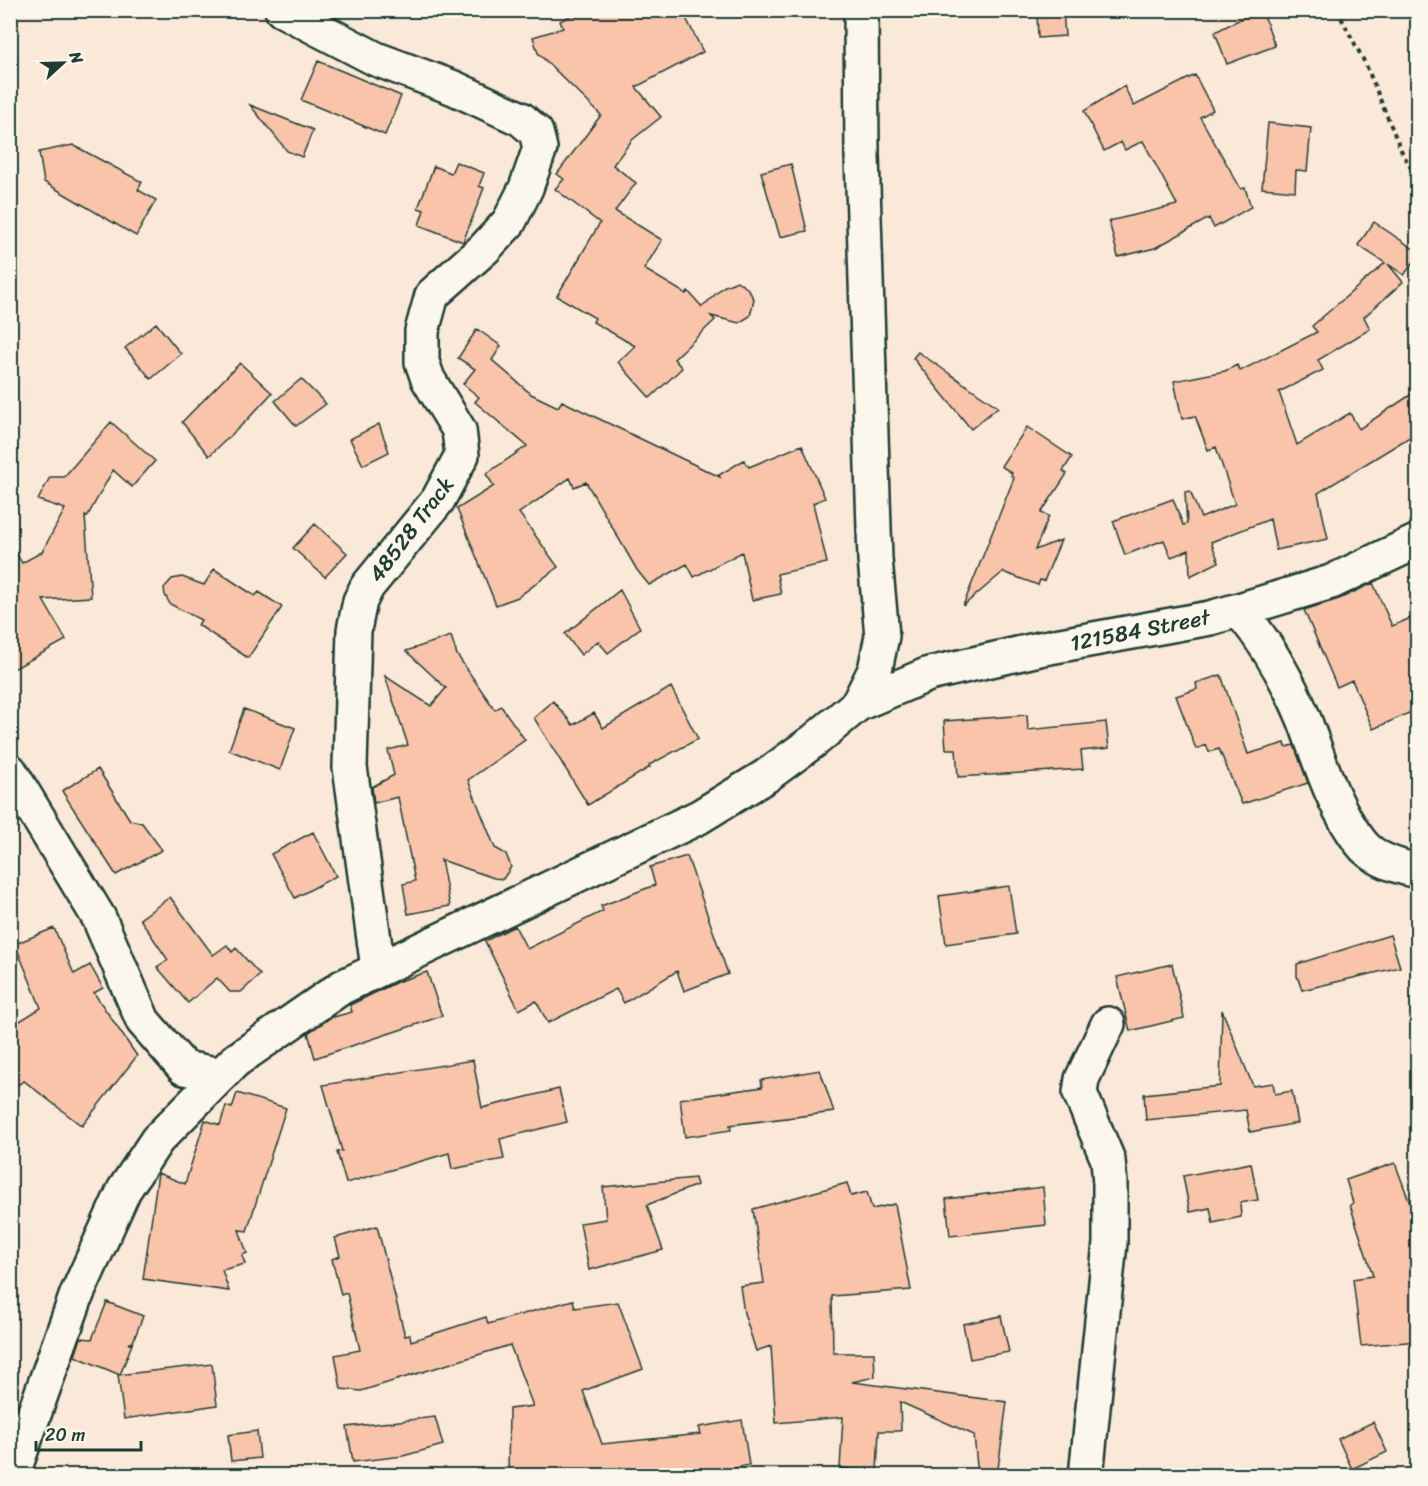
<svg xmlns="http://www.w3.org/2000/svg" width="1428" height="1486" font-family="Sriracha,sans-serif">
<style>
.building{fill:#f9c4aa;stroke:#1f3d34;stroke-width:1.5}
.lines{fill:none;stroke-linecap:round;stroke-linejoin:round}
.minor-casing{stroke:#1f3d34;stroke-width:38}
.tertiary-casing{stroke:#1f3d34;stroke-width:38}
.path{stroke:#1f3d34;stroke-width:4;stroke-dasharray:4.5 4.5;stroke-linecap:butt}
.minor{stroke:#fbf7ec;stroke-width:33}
.tertiary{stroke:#fbf7ec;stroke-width:33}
.labels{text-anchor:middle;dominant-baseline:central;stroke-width:4.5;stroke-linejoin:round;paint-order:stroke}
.street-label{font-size:22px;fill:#1f3d34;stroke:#fbf7ec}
</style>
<rect width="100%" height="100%" fill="#fae8d8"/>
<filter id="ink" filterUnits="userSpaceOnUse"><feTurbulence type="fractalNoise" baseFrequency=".0167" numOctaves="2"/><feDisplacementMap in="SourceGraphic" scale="12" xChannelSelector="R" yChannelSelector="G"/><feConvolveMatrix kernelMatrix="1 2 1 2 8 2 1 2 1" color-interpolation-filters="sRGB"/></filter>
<g filter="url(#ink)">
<!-- building -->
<path class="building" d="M582,10H682L703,52L636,87L661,117L632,140L613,165L636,183L615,211L662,240L644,269L686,294L688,291L702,307L723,287L737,281L748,289L754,299L750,316L739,323L711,316L715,320L674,359L682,368L650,398L618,362L635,346L593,322L595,318L557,296L600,223L555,189L564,179L557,174L601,115L538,53L533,37L563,28L560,21Z
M1037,10H1063L1065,36L1038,38Z
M1258,10H1262L1275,46L1227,64L1215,32Z
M318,61L401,96L385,135L301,100Z
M1195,75L1213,110L1200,117L1241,189L1245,188L1251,207L1214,228L1209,218L1155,248L1118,257L1109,221L1177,205L1143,141L1125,150L1121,142L1104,151L1084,111L1124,86L1134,106Z
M250,105L313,130L302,157L287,151Z
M1268,123L1311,128L1307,171L1296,170L1295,191L1262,188Z
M73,145L142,182L138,190L156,200L136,236L44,182L39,152Z
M456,162L484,173L479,186L484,188L463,242L419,225L424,210L418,208L434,166L451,173Z
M791,164L807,231L780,237L761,172Z
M1374,222L1418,252V256L1404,275L1388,264L1403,282L1364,317L1370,329L1318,360L1323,370L1279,392L1297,445L1350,413L1359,429L1418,390V432L1318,493L1328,539L1276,550L1270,519L1211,542L1219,562L1190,576L1189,550L1171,557L1164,540L1125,555L1113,521L1173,499L1183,525L1187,524L1185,492L1190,491L1201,518L1235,504L1216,447L1208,450L1195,416L1182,419L1174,381L1225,371L1237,365L1240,371L1317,332L1312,326L1385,263L1358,245Z
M156,323L181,354L151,379L125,348Z
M477,329L501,346L492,360L531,394L558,407L562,401L720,477L719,475L744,460L749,467L802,445L825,498L813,503L827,563L777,574L781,594L752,600L742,552L694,577L687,564L649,585L637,570L586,482L574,487L570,478L519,513L558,567L518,597L496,605L457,509L494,486L486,474L527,446L475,402L479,397L463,384L475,369L458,358Z
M918,352L998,407L971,429L913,358Z
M240,363L272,393L246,421L209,456L182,422Z
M301,379L326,404L296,426L275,401Z
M111,422L155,461L132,487L113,470L87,517L85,516L91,597L43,600L66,640L10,671V542L22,563L42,552L65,509L38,500L50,477H64Z
M379,424L389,452L363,465L350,439Z
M1027,427L1072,457L1063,471L1067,474L1041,513L1049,516L1035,550L1061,540L1044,581L1040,580L1038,585L1003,572L963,606L1014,478L1011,476L1012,473L1001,466Z
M315,524L347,553L325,577L293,548Z
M214,569L255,596L259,592L282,607L248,658L198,625L201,620L170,604L165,595L164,588L172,579L182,577L204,585Z
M1373,583L1392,626L1418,615V709L1373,729L1352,680L1337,687L1304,610L1339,599Z
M620,590L640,628L608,653L598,641L581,655L565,634Z
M451,636L457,655L495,710L501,706L525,740L468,780L495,848L506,854L511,867L503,879L494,878L441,860L450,906L408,914L403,884L415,881L398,797L374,803L372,787L394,775L388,750L408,745L385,676L431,706L446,688L406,651Z
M1221,675L1248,754L1285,743L1286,747L1294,745L1308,783L1242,804L1219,749L1209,752L1206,745L1196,749L1176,696L1197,689L1196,683Z
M671,687L698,739L649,765L650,767L588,805L534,718L553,701L573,725L594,713L603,728Z
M244,709L295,728L280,770L229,750Z
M1027,715L1028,730L1106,722L1109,748L1081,751L1083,769L958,777L956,749H946L944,721Z
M98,769L130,820L142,823L162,850L116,875L62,791Z
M313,832L336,876L295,898L271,854Z
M687,856L728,974L684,991L677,971L624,1003L616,989L548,1023L536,1001L519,1010L485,941L515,926L527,949L603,911L601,906L655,885L650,867Z
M1009,886L1016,934L946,944L939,896Z
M170,897L213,955L227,945L232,952L236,948L260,975L241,992H230L217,978L188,1003L157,967L168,960L140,919Z
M54,928L74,974L90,965L103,988L94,993L137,1056L82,1126L24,1081L10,1089V1027L41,1008L15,944Z
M1390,935L1400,967L1302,990L1297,976V964Z
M1172,964L1184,1018L1130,1031L1117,977Z
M427,972L442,1016L315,1058L308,1033L330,1018L352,1012L350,1005L397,982Z
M1222,1010L1253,1086L1273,1083L1275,1094L1292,1091L1298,1123L1250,1132L1246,1110L1146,1120L1144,1094L1220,1086Z
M473,1060L482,1108L559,1089L567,1122L500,1139L504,1159L452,1169L449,1153L346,1183L337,1152L342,1151L323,1085Z
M820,1070L834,1112L730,1125L731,1130L685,1137L680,1099L762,1087L761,1080Z
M237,1093L286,1108L247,1231L239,1230L247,1253L242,1255L245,1264L222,1270L229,1291L143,1279L158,1173L185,1184L205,1120L220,1125L226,1106L232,1108Z
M1251,1163L1258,1200L1240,1203L1241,1217L1213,1223L1210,1208L1190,1212L1183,1176Z
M1395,1163L1418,1225V1341L1361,1346L1353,1279L1373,1276L1350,1205L1353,1203L1346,1180Z
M695,1178L697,1185L647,1205L663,1250L589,1270L580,1223L606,1219L603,1187Z
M847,1183L851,1196L867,1192L872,1209L895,1204L911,1290L832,1296L833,1353H874L875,1377L852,1382L1007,1402L997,1476H978L974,1435L900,1402L901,1431H879L877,1471L840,1468L843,1417L776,1423L771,1346L756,1351L744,1313L740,1286L764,1283L753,1209Z
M1043,1187L1046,1225L950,1236L946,1199Z
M377,1226L405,1336L410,1335L411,1341L486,1317L488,1324L573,1300L575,1308L618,1302L643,1369L583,1391L602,1444L701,1434L699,1427L742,1420L749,1465L735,1468L736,1472L714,1476L508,1475L509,1409L533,1406L510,1345L361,1391L341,1389L335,1355L360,1350L347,1293L341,1295L332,1259L340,1256L335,1238Z
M107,1302L143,1316L133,1342L128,1344H132L120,1375L75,1356L81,1338L92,1339Z
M1001,1316L1009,1352L970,1359L963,1324Z
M212,1364L217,1405L124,1419L118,1375Z
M435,1417L443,1445L403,1456L353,1462L347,1427Z
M1373,1422L1387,1452L1352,1469L1338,1439Z
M257,1431L260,1458L231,1461L228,1435Z"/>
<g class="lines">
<!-- minor casing -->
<g class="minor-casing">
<path id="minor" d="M282,10L376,59L454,88L521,119L536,132L540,148L526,188L509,222L484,249L432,295L422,331V362L428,379L459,430L462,455L438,500L367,587L360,601L354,630L350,767L378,968
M1239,610C1267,643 1287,678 1304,719C1320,761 1333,807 1361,843C1373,859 1399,867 1418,871
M858,704L929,674L1044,648L1210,618L1239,610L1331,582L1418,541
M10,771L99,918L143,1021L184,1068L221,1075
M1086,1476L1110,1243V1184L1108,1160L1080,1093L1082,1079L1108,1024"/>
</g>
<!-- tertiary casing -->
<g class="tertiary-casing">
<path id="tertiary" d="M12,1476L77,1294L124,1190L157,1140L235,1061L342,987L699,817L766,776L815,740L858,704L875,670L882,636L875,559L862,155L861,10"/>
</g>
<!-- path -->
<path class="path" d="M1337,10L1366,65L1401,150L1418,181"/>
<!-- minor -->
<use href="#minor" class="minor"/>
<!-- tertiary -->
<use href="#tertiary" class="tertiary"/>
</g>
</g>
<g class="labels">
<!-- street labels -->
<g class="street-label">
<text transform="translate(411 529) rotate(-53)">48528 Track</text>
<text transform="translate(1140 630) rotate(-11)">121584 Street</text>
</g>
</g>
<!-- margin -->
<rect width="1428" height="1486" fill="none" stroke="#fbf7ec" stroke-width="36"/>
<rect x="18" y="18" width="1392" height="1450" fill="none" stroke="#1f3d34" stroke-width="2" filter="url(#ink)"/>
<!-- north arrow -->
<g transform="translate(63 63) rotate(68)" stroke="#fbf7ec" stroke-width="4.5" paint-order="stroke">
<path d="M0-4.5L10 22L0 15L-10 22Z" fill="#1f3d34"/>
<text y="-9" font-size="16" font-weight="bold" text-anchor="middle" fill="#1f3d34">N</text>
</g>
<!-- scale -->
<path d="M36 1441v9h105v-9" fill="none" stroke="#1f3d34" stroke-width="3"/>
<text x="45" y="1441" font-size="18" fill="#1f3d34" stroke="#fbf7ec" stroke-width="4.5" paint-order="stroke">20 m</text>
</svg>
